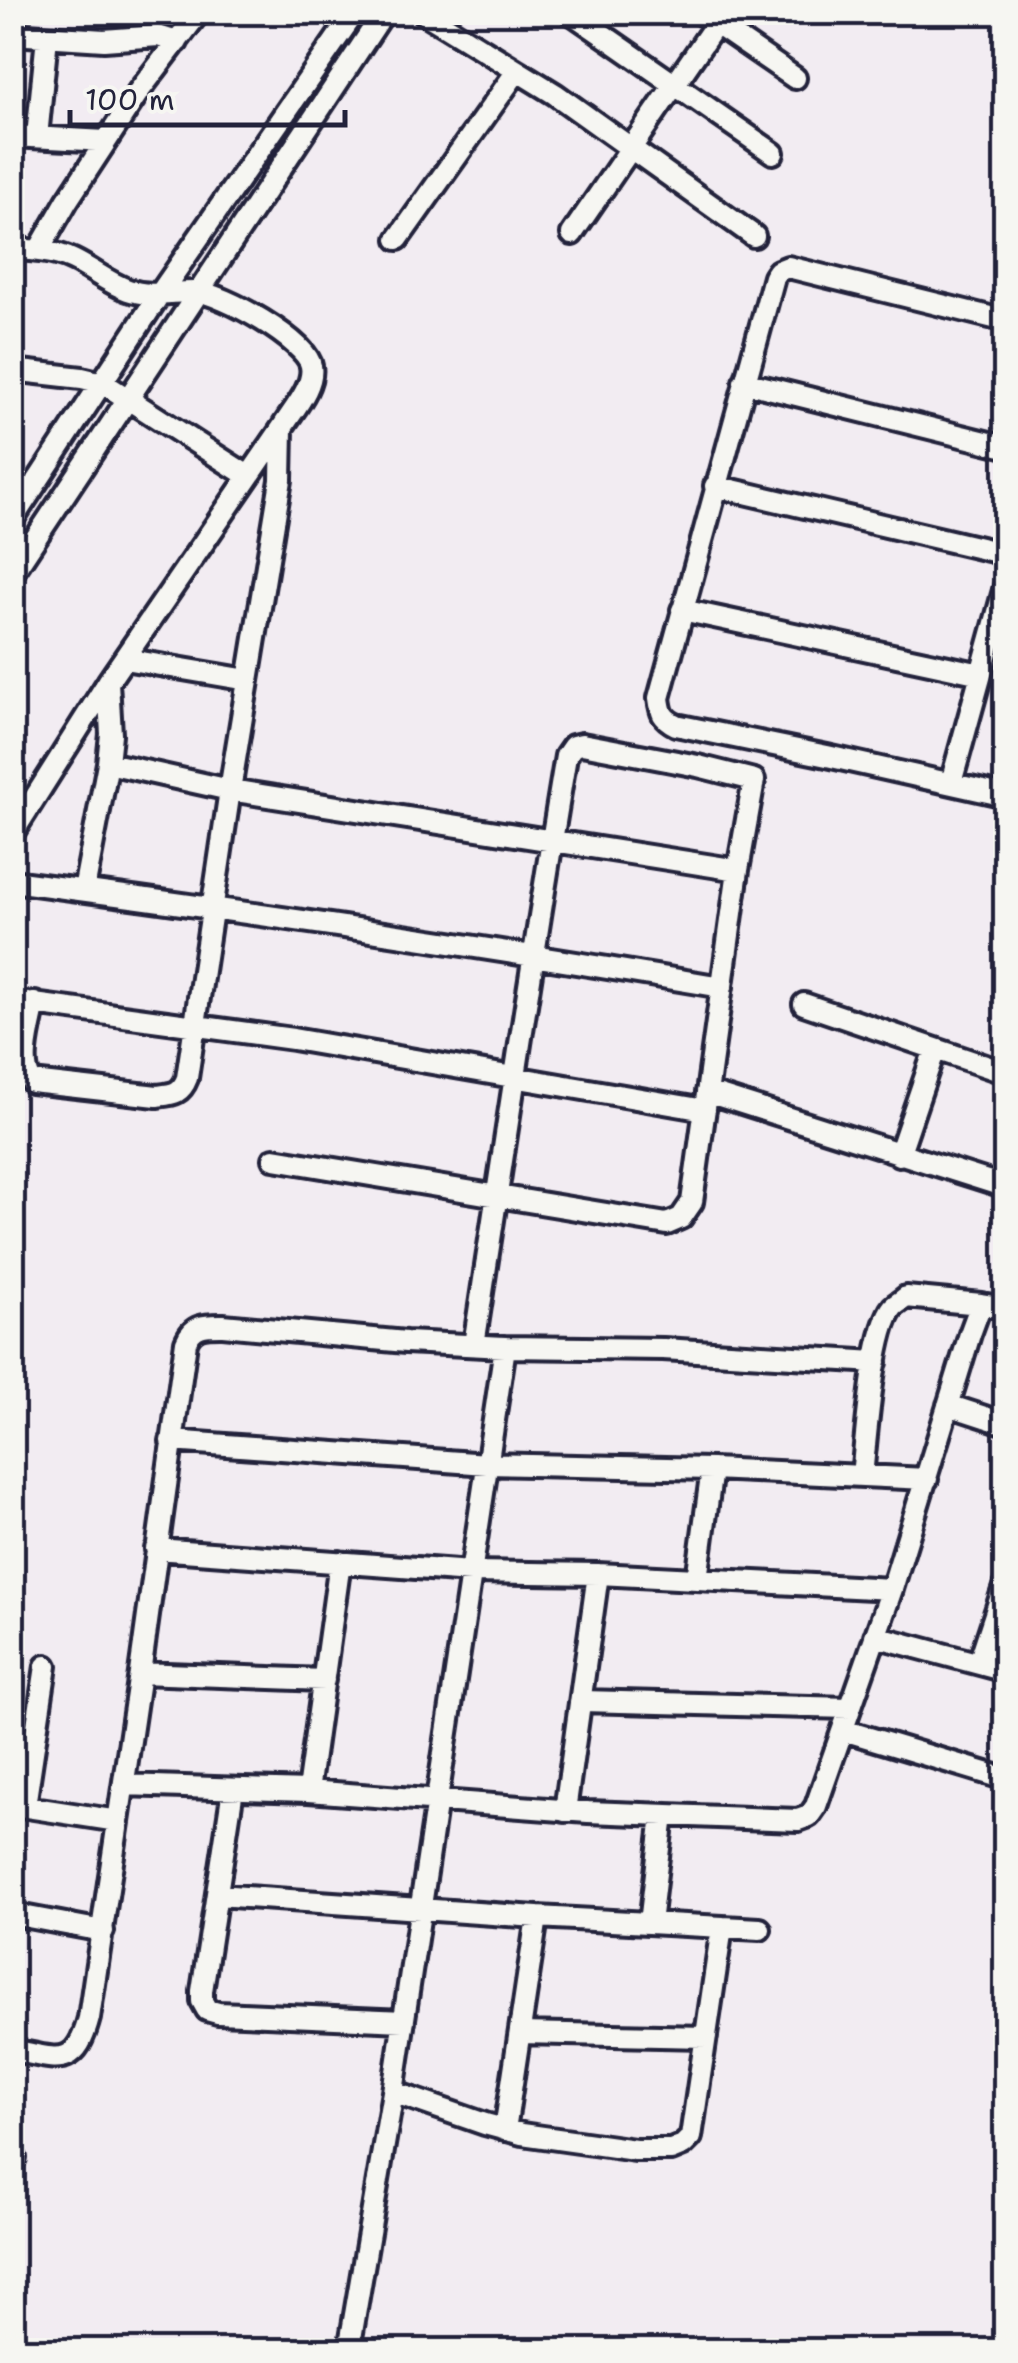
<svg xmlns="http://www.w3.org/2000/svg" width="1018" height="2363" font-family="'Shantell Sans',sans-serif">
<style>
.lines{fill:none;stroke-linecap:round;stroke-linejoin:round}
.minor-casing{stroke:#22223b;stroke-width:28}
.minor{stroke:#f6f6f2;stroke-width:20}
</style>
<rect width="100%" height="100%" fill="#f2ecf2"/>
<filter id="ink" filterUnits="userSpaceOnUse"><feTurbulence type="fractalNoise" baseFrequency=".01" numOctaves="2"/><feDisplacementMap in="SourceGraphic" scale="20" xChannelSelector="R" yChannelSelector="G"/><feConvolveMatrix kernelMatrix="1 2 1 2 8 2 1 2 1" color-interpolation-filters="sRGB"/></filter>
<g filter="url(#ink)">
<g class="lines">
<!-- minor casing -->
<g class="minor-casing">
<path id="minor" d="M422,12L555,94L754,236
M570,12L773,153
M699,12L795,78
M12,34L104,40L158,36L177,42
M12,136L106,141
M37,137L47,37
M572,234L716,24
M398,239L517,71
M12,249C33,250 54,251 73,260C92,269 108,283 128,290C151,298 174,291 197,292C222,293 307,341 311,366C315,386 292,411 282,428L108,682L12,834
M39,250L67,201L139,91L199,12
M1006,321L788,267L778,271L774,277L659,698C661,713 662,718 676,725L827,756L1006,796
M12,370L82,378L103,383L248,476
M744,382L1006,447
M715,486L1006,554
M12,520L159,295L355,12
M12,574L384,12
M682,610L981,674
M124,659L248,680
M108,763L230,790L738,870
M951,783L1006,583
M12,881C250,912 486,947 722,987
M84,890L108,763L111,734L108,682
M12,1001L293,1039L705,1110
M35,1003C31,1024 18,1065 32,1082L157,1096C173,1094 181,1094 187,1078L230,790L281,480L282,428
M804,1004L1006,1073
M707,1092L1006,1187
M899,1155L935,1049
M274,1159L667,1224L681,1218L692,1202L738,870L754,780L698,766L582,744L573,746L566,756C533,952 504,1149 474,1345
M948,1405L1006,1424
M171,1441L487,1464L712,1469L927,1479
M862,1476C866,1440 873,1331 893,1307C897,1303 902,1301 906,1297L981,1304
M156,1549L471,1572L598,1574L892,1589
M697,1579L712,1469
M875,1636L1006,1671
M979,1663L1006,1581
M140,1673L324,1680
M582,1701L850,1708
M843,1730L1006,1779
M124,1785L308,1791L588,1812L798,1820L809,1816L816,1806L892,1589L970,1334L981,1304L1006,1308
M233,1789L202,1991V2001L207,2010L218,2013L404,2021
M308,1791L340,1562
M14,1805L118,1821
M25,1806L46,1666
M565,1811L598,1574
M217,1895L537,1917L760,1929
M12,1914L103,1931
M650,1923L663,1815
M520,2033L706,2037
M12,2050C57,2058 75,2071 89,2018L140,1673L186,1342C193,1324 206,1325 223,1325L406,1342L505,1347L663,1349L876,1362
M393,2092L485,2124L522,2134L635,2150H671L683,2145L691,2137L722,1927
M505,2130L537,1917
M12,2157L15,2158
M349,2350L393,2092L505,1347"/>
</g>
<!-- minor -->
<use href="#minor" class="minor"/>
</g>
</g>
<!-- margin -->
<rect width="1018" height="2363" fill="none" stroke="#f6f6f2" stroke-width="50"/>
<rect x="25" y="25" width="968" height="2313" fill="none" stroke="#22223b" stroke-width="4" filter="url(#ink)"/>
<!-- scale -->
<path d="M70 110v15h275v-15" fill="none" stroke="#22223b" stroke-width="5"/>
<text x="85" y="110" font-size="30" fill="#22223b" stroke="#f6f6f2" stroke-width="8" paint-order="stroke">100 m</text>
</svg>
